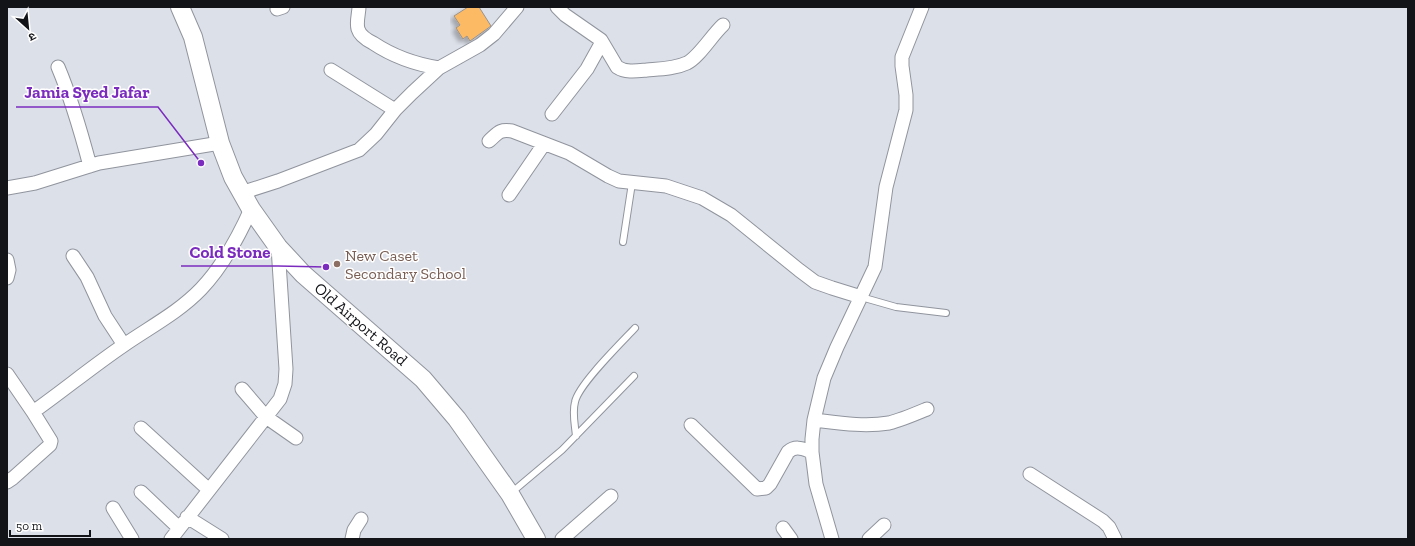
<svg xmlns="http://www.w3.org/2000/svg" width="1415" height="546" font-family="'Zilla Slab','Noto Sans Devanagari',serif">
<style>
.building{fill:#fdba65;stroke:#99928b;filter:url(#shadow)}
.lines{fill:none;stroke-linecap:round;stroke-linejoin:round}
.lane-casing{stroke:#90949d;stroke-width:8}
.street-casing{stroke:#90949d;stroke-width:15}
.secondary-casing{stroke:#90949d;stroke-width:20}
.lane{stroke:#fff;stroke-width:6}
.street{stroke:#fff;stroke-width:13}
.secondary{stroke:#fff;stroke-width:18}
.education-dot{fill:#8d6e63;stroke:#fff;stroke-width:1.5}
.labels{text-anchor:middle;dominant-baseline:central;stroke-width:3;stroke-linejoin:round;paint-order:stroke}
.education-label{font-size:16px;fill:#785e54;stroke:#fff;text-anchor:start}
.street-label{font-size:16px;fill:#131418;stroke:#fff}
.leader{fill:none;stroke:#7b2cbf;stroke-width:1.5}
.callout-dot{fill:#7b2cbf;stroke:#fff;stroke-width:1.5}
.callout-label{font-size:17px;text-anchor:middle;font-weight:bold;fill:#7b2cbf;stroke:#fff;stroke-width:3;stroke-linejoin:round;paint-order:stroke}
</style>
<defs>
<filter id="shadow"><feDropShadow dx="-3.5" dy="3.5" stdDeviation="2" flood-color="#0004"/></filter>
</defs>
<rect width="100%" height="100%" fill="#dce0e9"/>
<!-- building -->
<path class="building" d="M468,7H479L491,26L470,41L467,36L463,39L456,28L460,25L454,16Z"/>
<g class="lines">
<!-- lane casing -->
<g class="lane-casing">
<path id="lane" d="M623,242L632,183
M861,297L896,307L946,313
M576,436C575,425 572,413 575,402C578,385 621,343 635,328
M511,493L562,450L634,376"/>
</g>
<!-- street casing -->
<g class="street-casing">
<path id="street" d="M359,7C359,13 356,22 358,29C360,36 367,40 373,43C394,57 414,64 439,68
M557,7L565,15L601,40L617,67C626,73 637,71 647,70C660,69 674,69 687,63C699,57 712,35 723,25
M277,9L283,7
M58,67C72,100 81,132 90,166
M331,70L395,110
M552,114L587,69L602,42
M489,141C498,133 499,129 512,131L569,153L608,176L619,181L666,186L702,198L731,215L799,270L815,282L832,288L861,297
M7,188L35,183L99,163L220,143
M241,193L278,181L359,150L376,134L395,110L412,93L439,68L480,45L494,34L517,7
M509,195L544,144
M73,256L87,277L105,316L124,345
M7,260L9,270L7,278
M7,374L33,412L51,441L50,445L13,478L7,482
M242,389L266,417L296,438
M33,412C64,390 93,366 124,345C150,327 179,312 201,289C222,267 238,238 251,209
M814,420C839,423 864,427 889,423C901,420 915,414 927,409
M691,425L757,489L766,488L770,484L788,452C796,445 803,449 812,452
M141,428L209,490
M1030,474L1103,521L1109,527L1115,539
M141,492L179,528
M113,508L132,539
M187,517L222,539
M783,528L791,539
M171,539L280,399L285,384L286,369L278,247
M352,539L354,530L361,519
M562,539L611,496
M832,539L816,484L812,452V439L814,420L824,378L837,347L875,267L886,187L906,110V95L902,66V57L922,7
M869,539L884,525"/>
</g>
<!-- secondary casing -->
<g class="secondary-casing">
<path id="secondary" d="M180,7L193,37L220,143L233,177L251,209L278,247L303,274L423,379L457,419L510,494L536,539"/>
</g>
<!-- lane -->
<use href="#lane" class="lane"/>
<!-- street -->
<use href="#street" class="street"/>
<!-- secondary -->
<use href="#secondary" class="secondary"/>
</g>
<!-- markers -->
<circle class="education-dot" cx="337" cy="264" r="4"/>
<g class="labels">
<!-- education labels -->
<g class="education-label">
<text x="345" y="255">New Caset<tspan x="345" dy="18">Secondary School</tspan></text>
</g>
<!-- street labels -->
<g class="street-label">
<text transform="translate(361 324) rotate(41)">Old Airport Road</text>
</g>
</g>
<!-- callouts -->
<path class="leader" d="M201 163L158 107H16M326 267L278 266H181"/>
<g class="callout-dot">
<circle cx="201" cy="163" r="4"/>
<circle cx="326" cy="267" r="4"/>
</g>
<g class="callout-label">
<text x="87" y="98">Jamia Syed Jafar</text>
<text x="230" y="258">Cold Stone</text>
</g>
<!-- border -->
<rect width="1415" height="546" fill="none" stroke="#131418" stroke-width="16"/>
<!-- north arrow -->
<g transform="translate(28 28) rotate(153)" stroke="#ffffff" stroke-width="3" paint-order="stroke">
<path d="M0-3L7 15L0 10L-7 15Z" fill="#131418"/>
<text y="-6" font-size="11" font-weight="bold" text-anchor="middle" fill="#131418">उ</text>
</g>
<!-- scale -->
<path d="M10 530v6h80v-6" fill="none" stroke="#131418" stroke-width="2"/>
<text x="16" y="530" font-size="12" fill="#131418" stroke="#ffffff" stroke-width="3" paint-order="stroke">50 m</text>
</svg>
